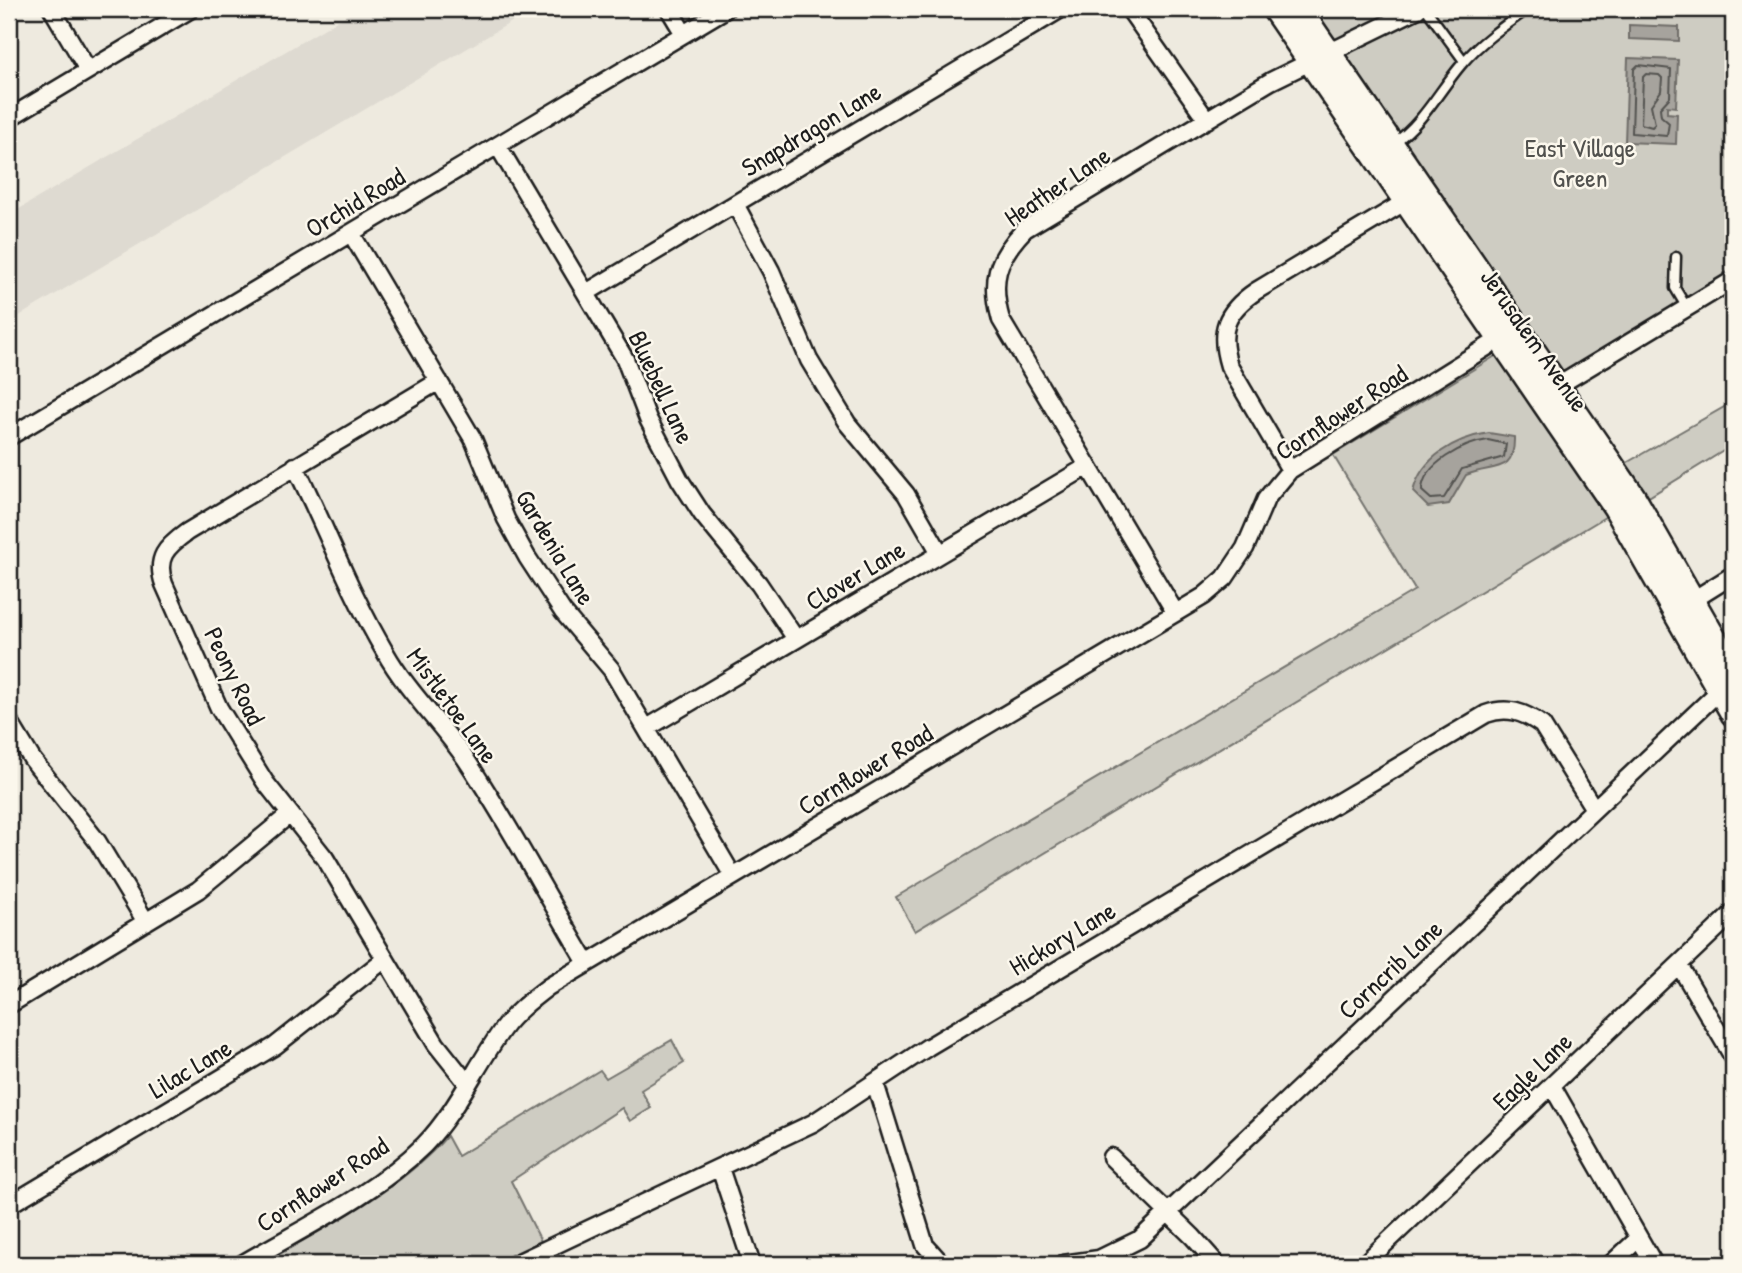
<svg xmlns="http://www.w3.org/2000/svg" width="1742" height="1273" font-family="'Patrick Hand',sans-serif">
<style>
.built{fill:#dedad1}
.green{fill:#ceccc2;stroke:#75746f;stroke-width:2}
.water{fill:#a6a39d;stroke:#6f6d69;stroke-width:2}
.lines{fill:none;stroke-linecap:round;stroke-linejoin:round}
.shore{stroke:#535250;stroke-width:2}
.lane-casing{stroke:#1c1c1c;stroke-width:13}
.street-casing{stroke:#1c1c1c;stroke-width:21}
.secondary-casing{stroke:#1c1c1c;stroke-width:28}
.lane{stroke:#fbf7ec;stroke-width:8}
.street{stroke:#fbf7ec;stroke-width:16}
.secondary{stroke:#fbf7ec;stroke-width:23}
.labels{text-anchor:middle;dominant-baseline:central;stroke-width:5;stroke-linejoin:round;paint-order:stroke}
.street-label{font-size:26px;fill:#1c1c1c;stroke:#fbf7ec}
.park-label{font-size:26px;fill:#51514e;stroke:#fbf7ec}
</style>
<rect width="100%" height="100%" fill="#eeeadf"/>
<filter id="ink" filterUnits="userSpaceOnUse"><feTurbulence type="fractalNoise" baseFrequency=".0143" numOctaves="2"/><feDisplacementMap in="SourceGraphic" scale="14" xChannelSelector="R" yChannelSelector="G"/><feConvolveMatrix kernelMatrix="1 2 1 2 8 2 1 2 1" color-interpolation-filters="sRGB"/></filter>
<g filter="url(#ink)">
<!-- built -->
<path class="built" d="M357,9H533L9,322V215Z"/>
<!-- green -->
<path class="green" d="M1289,9H1733V280L1549,391Z
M1497,355L1610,514L915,931L896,897L1415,590L1333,455Z
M1733,402V445L1642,501L1621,466Z
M672,1040L684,1063L641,1090L651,1108L630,1121L622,1108L511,1181L541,1241L493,1264H263C326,1226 398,1192 447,1136L458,1156L600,1070L606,1078Z"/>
<!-- water -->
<path class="water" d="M1629,25L1679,27V41L1629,39Z
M1628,58L1678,60L1676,107L1667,106V113L1677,114L1676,144L1625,142Z
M1489,433L1514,437C1515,474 1495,464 1466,475L1449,504L1428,507L1413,492C1421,457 1456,438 1489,433Z"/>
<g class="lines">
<!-- shore -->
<path class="shore" d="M1638,65L1671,69L1670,97L1660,108L1661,116L1669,123L1667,136L1632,133L1634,69Z
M1646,74L1659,75L1662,78L1661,91L1651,105L1655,124L1652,127L1641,124L1643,77Z
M1488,440L1506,444L1504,457L1462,469L1444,498L1431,499L1422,491C1422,464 1465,443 1488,440Z"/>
<!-- lane casing -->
<g class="lane-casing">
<path id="lane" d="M1426,9L1464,61
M1394,143C1423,123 1439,91 1461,65C1479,43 1505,25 1528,9
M1676,257L1675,288L1687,308"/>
</g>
<!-- street casing -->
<g class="street-casing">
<path id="street" d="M52,9L88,70
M669,9L684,34
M1129,9L1207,120
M9,118L191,9
M498,146L625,359L648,419L680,480L702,514L759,584L796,639
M735,204L771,271L809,360L847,423L906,494L940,553
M351,233L473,439L506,519L527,557L563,612L611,669L733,876
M586,293L1061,9
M439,381L187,532C166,547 155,558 164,584L219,708L265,782L325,858L436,1044L467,1083
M1551,390L1733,280
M9,437L726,9
M295,466C326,528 350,593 385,652C407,691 439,721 465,758C509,823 546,895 587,963
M1290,470L1229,366C1218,331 1225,312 1256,291L1413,197
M1685,605L1733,575
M1175,612L1001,320C990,281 996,259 1025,229L1271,81L1418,9
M9,721L32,759L97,841L146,922
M647,728L1088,466
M1679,965L1733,1057
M9,1005L198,890L290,814
M875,1083L925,1245L942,1264
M1552,1086L1654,1264
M1111,1157L1193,1237L1217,1264
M720,1168L752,1264
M9,1205L275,1046L385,959
M242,1264C303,1228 374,1195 424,1145C456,1112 475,1068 502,1030C514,1013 531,1000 548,987L1204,596L1225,578L1245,548L1266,499L1290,470L1506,335
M515,1264L813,1123L928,1047L1486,714C1507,706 1524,712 1542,725L1594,809
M1063,1264L1099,1259L1140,1239L1733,678
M1364,1264L1733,913
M1611,1264L1639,1238"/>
</g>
<!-- secondary casing -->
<g class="secondary-casing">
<path id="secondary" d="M1274,9L1615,507L1733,714
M1299,9L1633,496L1733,671"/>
</g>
<!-- lane -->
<use href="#lane" class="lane"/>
<!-- street -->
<use href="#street" class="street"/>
<!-- secondary -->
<use href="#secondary" class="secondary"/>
</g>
</g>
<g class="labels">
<!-- street labels -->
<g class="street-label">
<text transform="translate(811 129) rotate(-31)">Snapdragon Lane</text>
<text transform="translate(1057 186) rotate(-34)">Heather Lane</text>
<text transform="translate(355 202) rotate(-31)">Orchid Road</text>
<text transform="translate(1535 340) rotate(55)">Jerusalem Avenue</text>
<text transform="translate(662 387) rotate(65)">Bluebell Lane</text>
<text transform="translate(1341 412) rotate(-33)">Cornflower Road</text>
<text transform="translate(556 547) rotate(59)">Gardenia Lane</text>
<text transform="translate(855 575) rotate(-31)">Clover Lane</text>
<text transform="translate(235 676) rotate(64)">Peony Road</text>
<text transform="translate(453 705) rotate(54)">Mistletoe Lane</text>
<text transform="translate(865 769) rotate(-31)">Cornflower Road</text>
<text transform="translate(1062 938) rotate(-31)">Hickory Lane</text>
<text transform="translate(1390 969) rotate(-43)">Corncrib Lane</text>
<text transform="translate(190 1068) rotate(-31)">Lilac Lane</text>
<text transform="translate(1532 1071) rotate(-44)">Eagle Lane</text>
<text transform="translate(322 1184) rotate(-33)">Cornflower Road</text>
</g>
<!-- park labels -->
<g class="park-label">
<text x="1580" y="147">East Village<tspan x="1580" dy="30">Green</tspan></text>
</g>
</g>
<!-- margin -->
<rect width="1742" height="1273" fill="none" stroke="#fbf7ec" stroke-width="35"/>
<rect x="18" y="18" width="1707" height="1238" fill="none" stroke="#1c1c1c" stroke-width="2.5" filter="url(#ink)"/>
</svg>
